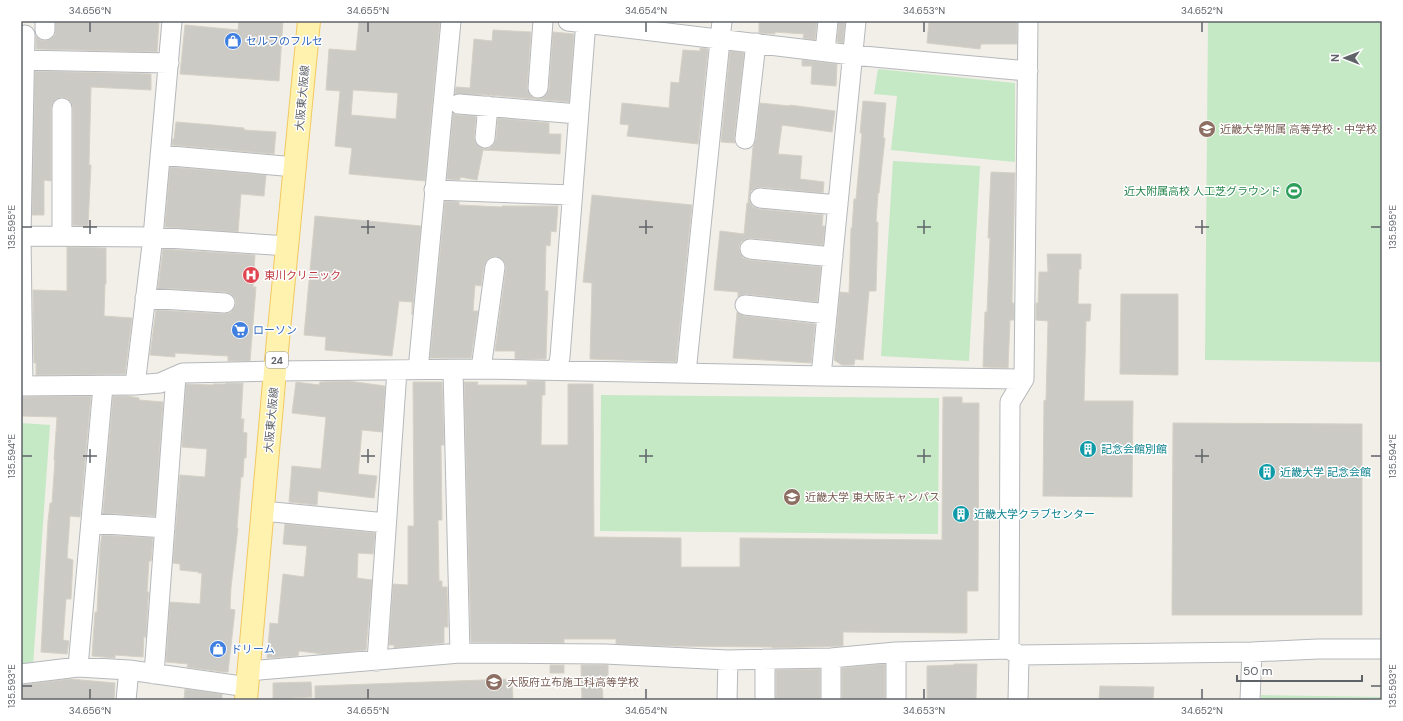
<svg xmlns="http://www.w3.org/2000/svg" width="1403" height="721" font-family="'DM Sans','Noto Sans JP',sans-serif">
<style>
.green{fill:#c5e8c5}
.building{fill:#cccac5;stroke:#d6d1c6;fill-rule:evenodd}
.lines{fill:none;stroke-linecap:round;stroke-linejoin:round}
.minor-casing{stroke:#b5b8bc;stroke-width:21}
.major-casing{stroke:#f2c960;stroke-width:24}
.minor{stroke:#fff;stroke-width:19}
.major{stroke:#fff2af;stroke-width:22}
.ticks{fill:none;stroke:#5f6368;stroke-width:1.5}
.labels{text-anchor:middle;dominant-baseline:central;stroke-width:3;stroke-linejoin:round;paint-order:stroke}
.shield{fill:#fff;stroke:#8f9295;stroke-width:1}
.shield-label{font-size:10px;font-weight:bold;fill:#5f6368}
.shop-label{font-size:11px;fill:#366cbe;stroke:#fff;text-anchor:start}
.street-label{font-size:11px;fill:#5f6368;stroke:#fff}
.education-label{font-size:11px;fill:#785e54;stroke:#fff;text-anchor:start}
.leisure-label{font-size:11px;fill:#27864d;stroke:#fff;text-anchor:end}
.health-label{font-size:11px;fill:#be3a42;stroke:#fff;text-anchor:start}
.culture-label{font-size:11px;fill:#0d838f;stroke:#fff;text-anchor:start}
.neatline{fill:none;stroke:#5f6368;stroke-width:1.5}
.ticks-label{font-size:10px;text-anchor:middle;fill:#5f6368}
</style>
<rect width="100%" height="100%" fill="#f1efe8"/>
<!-- green -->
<path class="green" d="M1208,21H1382V362L1205,360Z
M878,69L1015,83V162L891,150L897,96L874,94Z
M893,161L980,166L969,361L881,356Z
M601,395L939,398L938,534L600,531Z
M21,423L50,425L33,665L21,667Z
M1261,695L1382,697V700H1261Z"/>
<!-- building -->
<path class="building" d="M56,21H159L157,52L36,49V36L40,40L45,41L51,39L55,35Z
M239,21H283L279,81L180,74L185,25L238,30Z
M359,21H440L425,181L349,174L352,148L335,146L340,91L326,90L329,49L356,51ZM353,90L398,93L396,119L351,115Z
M759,21H817L815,40L803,38L804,34L775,32V34L759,33Z
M839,21H845L843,43L837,42Z
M929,21H1017V44H981L980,49L927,43Z
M493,30L531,32L527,88L528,92L532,97L538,99L542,98L547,94L549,89L553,32L574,34L569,102L489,95L455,94L456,87L470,88L474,39L492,41Z
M700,48L708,49L698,144L627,136L629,125L620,124L622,103L669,108L671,82L679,83L683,50L700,51Z
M730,51L744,53L734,138L735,143L721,142Z
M802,60L837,64L836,86L811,84L812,66H802Z
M35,71L151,74V90L91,87L89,165H91L88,226L73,225V108L71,102L67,98L62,97L56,99L52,103L51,108V181L44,180V215H32Z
M863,101L886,103L883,138H885L879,193H878L876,222H878L876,291H869L863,360L855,359L854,365H842L834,360L840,292L849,293L851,228H852L854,199H856L862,133H860Z
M760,103L790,106V105L835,111L832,132L782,125L778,154L802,156L800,179L824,182L823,193L761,187L756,188L751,191L749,197L750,203L753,207L759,209L823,215L822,226H825L823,245L751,238L746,239L741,242L739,248L740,253L743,258L749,260L821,267L817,302L746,294L741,295L738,297V292L714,290L720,231L744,234L747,203H748L753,147L756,140Z
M453,113L458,115L476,116L474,137L475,142L479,147L484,149L490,148L494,144L496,139L498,118L549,123V134H561L560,154L483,150L477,180L460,177V180L447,179Z
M176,122L213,125L244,128V130L276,132L274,154L172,145L173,139H174Z
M170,167L266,175L264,196L241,194L238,232L165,227Z
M991,172L1015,173L1012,303H1014V320H1010L1008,368L983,367L985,312H987L990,238H988Z
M592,195L692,205L676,362L590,359L592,283L583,282Z
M445,201L459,202V205L502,207V206H558L556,232L551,231L550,246L546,245L545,291H548L546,359H515V351H495L506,268L505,263L502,259L496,256L491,257L486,261L484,266L481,286L475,285L473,311H478L471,358H430Z
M315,216L421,226L412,315V302L399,301L392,356L325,350L326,337L304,335Z
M67,247L106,248V284H105L104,316L132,318L125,374L36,375V363H34L33,290L67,291Z
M163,249L255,255L253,287H256L250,361H228V356L175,353V357L150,355L156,310L224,314L230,313L234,309L236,304L235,298L231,294L226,292L158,288Z
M1047,254H1081V269H1079L1078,304H1091L1090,321H1086L1084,401H1133L1132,497L1043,496L1044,400L1046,401L1048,321L1036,320V303H1038L1039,272H1048Z
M1121,294H1178V375L1120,374Z
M737,312L744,316L815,324L811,363L733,358Z
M348,381L385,386L382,432L362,430L358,474L377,476L374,498L318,491L317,505L289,502L292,466L321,469L326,417L292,413L296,382L319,385L320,382Z
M527,381H545V395H542L541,445H568V384H593L594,537L681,538V567H740V538L942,540L943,397H962V403H979L978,591H967V633L843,632V646L772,648V647L667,646L616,644V639H564V643L471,642L464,382H478L477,385H527Z
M413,382H442L444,445H441L442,520H438L439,581H442V587H447L448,627H444V643L394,648V645H389L393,584L408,585V526H414Z
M226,383H243L241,419H244L243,432L247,433L246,458H244L243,477H241L237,528H238L231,587L230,609L235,610L228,672H224L187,667L188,664L166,662L170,602L200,604L202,573H198L199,572L180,570V564L173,563L180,475L205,477L207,449L182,447L186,384L213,385V384H226Z
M91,396L80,517L70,516L67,558L73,560L71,599H66L63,640L69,641L67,654L41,652L48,521L50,503H52L54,474L55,460H54L57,417L21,416V397Z
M113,396H127L139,398V400L163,402L155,516L103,513Z
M1173,423L1362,424V615H1172Z
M285,524L375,533L373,554L358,553L357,578L372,580L366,650L323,654L299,651L298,656L267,658L270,623L278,624L283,574L304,577L307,546L283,544Z
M102,535L153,538L151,561H149L147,592H149L148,600L146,638L144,636L143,657L115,655V658L92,656L95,612H97L100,548Z
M885,664V700L842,699V668Z
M954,664H977L976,700H927V666L954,665Z
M550,665H564V673H550Z
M581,665H608V678H602L603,700H582Z
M820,669V700H776V670Z
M70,679L115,683L114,700H21V685Z
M512,679L513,700H315V686Z
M311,682L312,697L273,699V683Z
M1100,686L1154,687L1153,700H1099Z
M185,689L222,694V700H184Z"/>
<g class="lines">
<!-- minor casing -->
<g class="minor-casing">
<path id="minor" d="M568,21L852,55L1028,71
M1028,21L1024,379L1010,402L1009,649L1019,655L1252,652L1318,649H1382
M45,30V21
M825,52L828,21
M21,60L169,63
M538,88L543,21
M459,104L578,114
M485,138L488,106
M745,139L756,43
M160,155L295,167
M434,190L572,195
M760,198L838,205
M21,236L153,237L288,246
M62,236V108
M750,249L833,257
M145,298L225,303
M745,305L827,314
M481,369L495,267
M418,370L451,21
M453,370L460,653
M557,370L560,357L586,21
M686,373L722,21
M821,376L856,21
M135,385L153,237L172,21
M21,386L135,385L160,383L183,373L275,371L481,369L821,376L1024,379
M23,386L21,236L25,35
M263,511L386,523
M91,523L165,528
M765,659V700
M377,661L397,370
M78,667L103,386
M249,671L460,653L605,654L728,660L831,658L896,652L1009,649
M21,674L78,667L129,670
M154,674L176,376
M126,700L129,670L248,687
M727,700L728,660
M831,700V658
M896,700V652
M1018,700L1019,655
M1250,700L1252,652"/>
</g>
<!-- major casing -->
<g class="major-casing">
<path id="major" d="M246,700L275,371L309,21"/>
</g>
<!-- minor -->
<use href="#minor" class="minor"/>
<!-- major -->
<use href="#major" class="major"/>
</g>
<!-- ticks -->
<path class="ticks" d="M90,22V32M368,22V32M646,22V32M924,22V32M1202,22V32M90,220V234M368,220V234M646,220V234M924,220V234M1202,220V234M22,227H32M83,227H97M361,227H375M639,227H653M917,227H931M1195,227H1209M1371,227H1381M90,449V463M368,449V463M646,449V463M924,449V463M1202,449V463M22,456H32M83,456H97M361,456H375M639,456H653M917,456H931M1195,456H1209M1371,456H1381M22,686H32M1371,686H1381M90,689V699M368,689V699M646,689V699M924,689V699M1202,689V699"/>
<!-- icons -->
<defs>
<g id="shop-disc" transform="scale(0.9)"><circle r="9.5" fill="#3f7fe0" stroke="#fff"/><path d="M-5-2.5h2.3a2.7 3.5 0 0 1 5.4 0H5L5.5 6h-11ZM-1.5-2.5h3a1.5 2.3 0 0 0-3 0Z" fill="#fff"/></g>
<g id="school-disc" transform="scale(0.9)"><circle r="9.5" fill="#8d6e63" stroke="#fff"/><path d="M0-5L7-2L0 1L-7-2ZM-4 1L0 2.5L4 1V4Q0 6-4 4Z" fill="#fff"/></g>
<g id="stadium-disc" transform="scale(0.9)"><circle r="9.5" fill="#2e9e5b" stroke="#fff"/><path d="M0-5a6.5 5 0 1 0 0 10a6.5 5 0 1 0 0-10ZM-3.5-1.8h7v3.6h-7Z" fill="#fff"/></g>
<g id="hospital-disc" transform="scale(0.9)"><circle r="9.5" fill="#e0444e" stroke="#fff"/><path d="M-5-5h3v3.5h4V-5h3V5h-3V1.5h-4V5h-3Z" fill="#fff"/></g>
<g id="supermarket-disc" transform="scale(0.9)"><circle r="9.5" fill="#3f7fe0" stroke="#fff"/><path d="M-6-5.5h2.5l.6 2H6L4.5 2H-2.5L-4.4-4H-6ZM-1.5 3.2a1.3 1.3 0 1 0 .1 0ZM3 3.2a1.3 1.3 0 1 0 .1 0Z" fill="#fff"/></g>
<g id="building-disc" transform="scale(0.9)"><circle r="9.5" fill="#0f9aa8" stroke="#fff"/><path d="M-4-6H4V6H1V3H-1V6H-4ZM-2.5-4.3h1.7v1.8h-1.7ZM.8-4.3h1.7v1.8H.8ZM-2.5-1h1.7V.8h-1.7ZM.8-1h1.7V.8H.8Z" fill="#fff"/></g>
<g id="university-disc" transform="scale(0.9)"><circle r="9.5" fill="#8d6e63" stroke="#fff"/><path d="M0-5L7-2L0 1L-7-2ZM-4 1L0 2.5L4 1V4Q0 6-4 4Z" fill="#fff"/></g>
</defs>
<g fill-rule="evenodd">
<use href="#shop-disc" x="233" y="41"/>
<use href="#school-disc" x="1207" y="129"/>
<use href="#stadium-disc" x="1294" y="191"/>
<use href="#hospital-disc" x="251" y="275"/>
<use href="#supermarket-disc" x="240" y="330"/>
<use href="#building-disc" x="1088" y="449"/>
<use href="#building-disc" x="1267" y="472"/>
<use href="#university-disc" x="792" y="497"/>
<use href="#building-disc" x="961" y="514"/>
<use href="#shop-disc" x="218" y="649"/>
<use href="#school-disc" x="494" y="682"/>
</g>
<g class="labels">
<!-- shield labels -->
<rect class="shield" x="266" y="352" width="22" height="16" rx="3"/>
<g class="shield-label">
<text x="277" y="360">24</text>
</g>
<!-- shop labels -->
<g class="shop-label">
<text x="246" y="41">セルフのフルセ</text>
<text x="253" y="330">ローソン</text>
<text x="231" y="649">ドリーム</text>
</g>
<!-- street labels -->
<g class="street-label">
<text transform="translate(302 98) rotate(-85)">大阪東大阪線</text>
<text transform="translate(271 420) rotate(-85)">大阪東大阪線</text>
</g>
<!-- education labels -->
<g class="education-label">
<text x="1220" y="129">近畿大学附属 高等学校・中学校</text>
<text x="805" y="497">近畿大学 東大阪キャンパス</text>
<text x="507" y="682">大阪府立布施工科高等学校</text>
</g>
<!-- leisure labels -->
<g class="leisure-label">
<text x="1281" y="191">近大附属高校 人工芝グラウンド</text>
</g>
<!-- health labels -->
<g class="health-label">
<text x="264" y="275">東川クリニック</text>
</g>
<!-- culture labels -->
<g class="culture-label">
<text x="1101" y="449">記念会館別館</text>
<text x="1280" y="472">近畿大学 記念会館</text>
<text x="974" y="514">近畿大学クラブセンター</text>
</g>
</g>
<!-- border -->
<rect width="1403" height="721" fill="none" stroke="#ffffff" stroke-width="44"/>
<!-- north arrow -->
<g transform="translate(1345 58) rotate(270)" stroke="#ffffff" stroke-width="3" paint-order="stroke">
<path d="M0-3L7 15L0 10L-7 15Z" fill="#5f6368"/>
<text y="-6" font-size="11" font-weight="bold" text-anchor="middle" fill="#5f6368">N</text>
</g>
<!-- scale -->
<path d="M1237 675v6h125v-6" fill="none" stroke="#5f6368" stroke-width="2"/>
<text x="1243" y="675" font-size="12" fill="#5f6368" stroke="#ffffff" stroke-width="3" paint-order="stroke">50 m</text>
<rect x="22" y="22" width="1359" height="677" class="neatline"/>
<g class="ticks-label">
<text x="90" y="14">34.656°N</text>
<text x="368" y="14">34.655°N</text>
<text x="646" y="14">34.654°N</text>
<text x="924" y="14">34.653°N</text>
<text x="1202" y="14">34.652°N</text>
<text transform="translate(1392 227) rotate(-90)" y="4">135.595°E</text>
<text transform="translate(11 227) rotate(-90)" y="4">135.595°E</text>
<text transform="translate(1392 456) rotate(-90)" y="4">135.594°E</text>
<text transform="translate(11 456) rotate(-90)" y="4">135.594°E</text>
<text transform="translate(1392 686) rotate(-90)" y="4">135.593°E</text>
<text transform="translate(11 686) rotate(-90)" y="4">135.593°E</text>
<text x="90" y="714">34.656°N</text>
<text x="368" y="714">34.655°N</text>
<text x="646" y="714">34.654°N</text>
<text x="924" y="714">34.653°N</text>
<text x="1202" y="714">34.652°N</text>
</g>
</svg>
